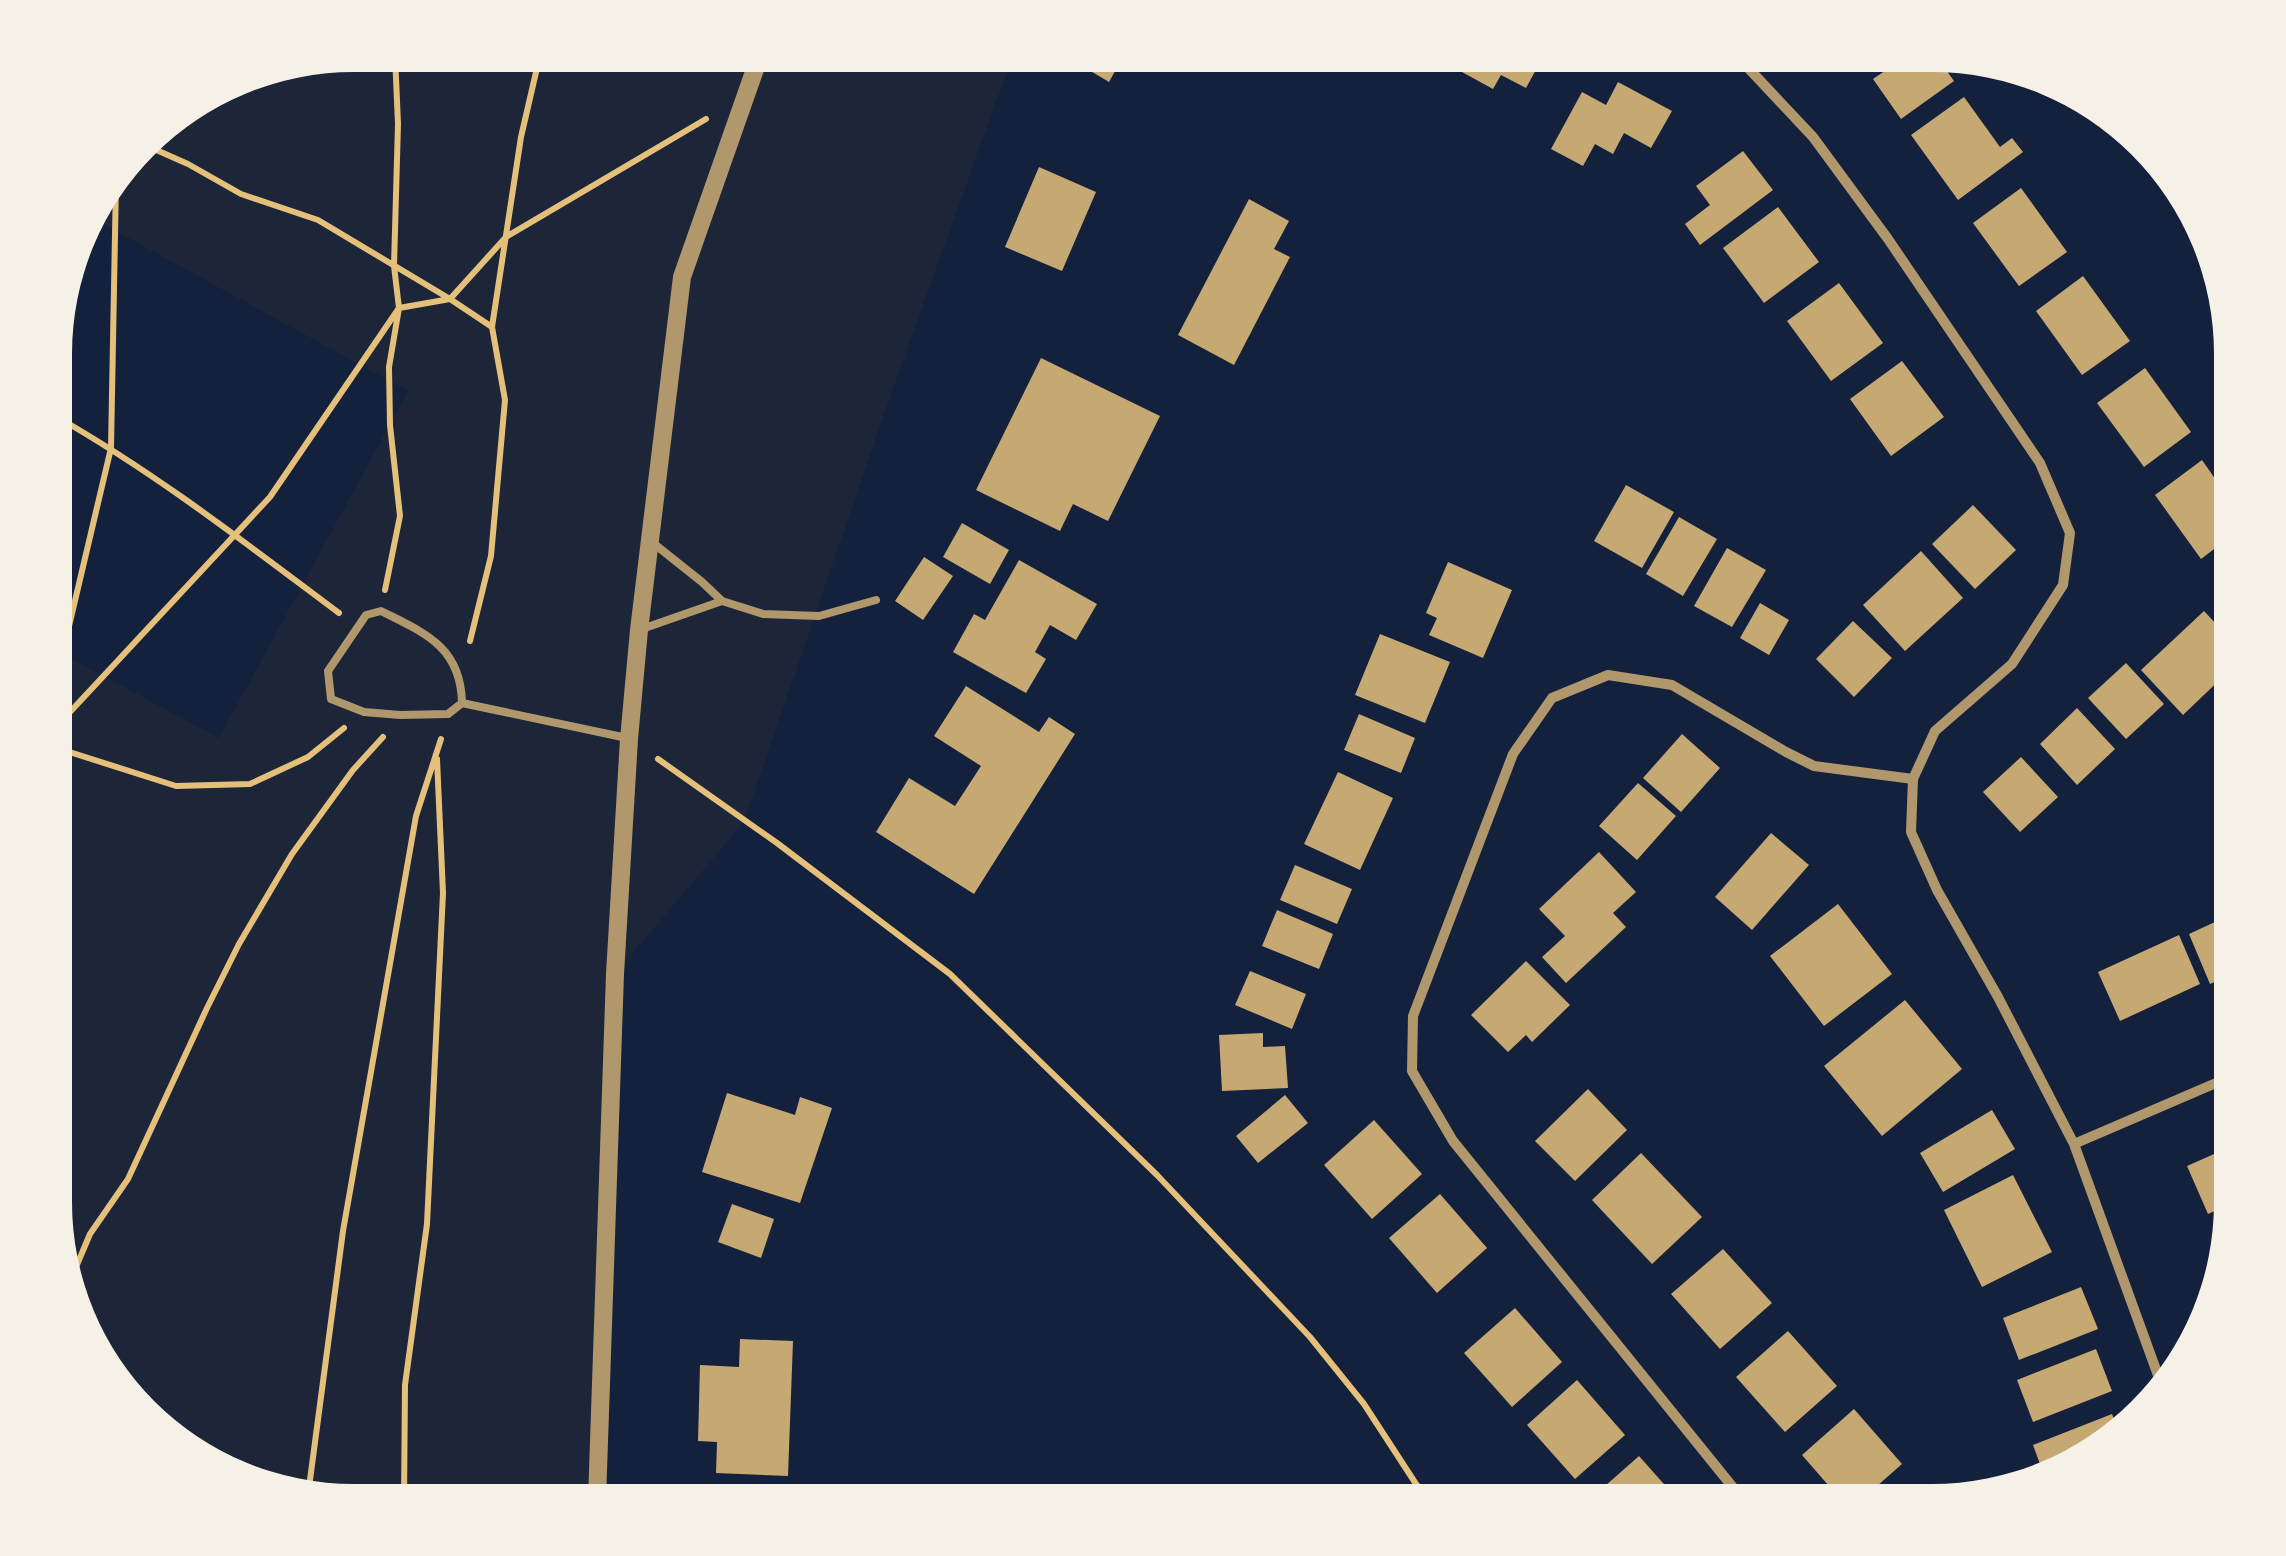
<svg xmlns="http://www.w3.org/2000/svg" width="2286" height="1556" font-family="Spectral,serif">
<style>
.green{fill:#1d2539}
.building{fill:#c6a872}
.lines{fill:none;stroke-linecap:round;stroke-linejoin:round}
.path{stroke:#e5c07b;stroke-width:6}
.service{stroke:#b1986c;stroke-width:8}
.minor{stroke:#b1986c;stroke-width:10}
.tertiary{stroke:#b1986c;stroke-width:18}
</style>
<rect width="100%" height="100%" fill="#14213d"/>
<!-- green -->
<path class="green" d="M355,55H1015L997,99L891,394L744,822L615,974L597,1500H336L258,1485L173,1439L95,1352L57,1240V651L219,738L408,391L90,217L157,130L241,78Z"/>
<!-- building -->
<path class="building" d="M1082,55H1124L1109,82L1077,63Z
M1456,55H1544L1526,88L1501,75L1493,89L1451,66Z
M1907,56H1936L1954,81L1901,119L1873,79Z
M1618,82L1672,111L1651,148L1624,133L1613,154L1595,144L1583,166L1551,149L1582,92L1606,105Z
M1964,97L2000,147L2012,138L2023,152L1958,200L1911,135Z
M1743,151L1773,190L1700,245L1685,224L1710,205L1696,186Z
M1039,167L1096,192L1062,271L1005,247Z
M2021,188L2067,252L2019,286L1973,223Z
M1249,199L1289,221L1274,249L1290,257L1234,365L1178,335Z
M1778,207L1819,262L1764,303L1723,248Z
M2083,276L2130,341L2082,375L2036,311Z
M1839,283L1883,343L1831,381L1787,321Z
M1041,358L1160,416L1108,521L1073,504L1060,531L976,490Z
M1902,361L1944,417L1891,456L1850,399Z
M2145,368L2191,432L2144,467L2097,403Z
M2202,460L2230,500V537L2201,559L2155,495Z
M1626,485L1674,512L1642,568L1594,541Z
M1973,505L2016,550L1975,589L1932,544Z
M1679,517L1717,539L1683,596L1646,574Z
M962,523L1009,550L990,584L943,557Z
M1727,548L1766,570L1732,627L1694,606Z
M1921,551L1963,598L1905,651L1863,605Z
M924,557L953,576L923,620L895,601Z
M1019,560L1097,604L1076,640L1050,625L1035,652L1046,659L1026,693L953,652L974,614L985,620Z
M1448,562L1512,590L1483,658L1429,635L1437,618L1426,613Z
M1760,603L1789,620L1769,655L1740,638Z
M2204,611L2230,639V670L2183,715L2141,670Z
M1853,621L1892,658L1854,697L1816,659Z
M1380,634L1450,662L1425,723L1355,695Z
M2126,663L2164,704L2126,739L2088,698Z
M966,686L1039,732L1049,717L1075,734L974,894L876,832L909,778L955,806L981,766L934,736Z
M2077,708L2115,749L2077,785L2040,744Z
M1359,714L1415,738L1401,773L1344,750Z
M1682,734L1720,768L1681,812L1643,778Z
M2021,757L2058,797L2020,832L1983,792Z
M1338,772L1393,798L1360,870L1304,844Z
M1638,783L1676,816L1637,860L1599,826Z
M1771,833L1809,865L1752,930L1715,897Z
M1599,852L1636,892L1613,913L1626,927L1566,983L1542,957L1565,936L1539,909Z
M1295,865L1352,889L1337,924L1280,900Z
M1838,904L1892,974L1824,1026L1770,956Z
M1277,910L1333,934L1319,969L1262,946Z
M2230,915V975L2210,984L2189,934Z
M2179,935L2200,984L2120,1021L2098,972Z
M1526,961L1570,1005L1532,1042L1526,1035L1508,1052L1471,1015Z
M1250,971L1306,994L1292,1029L1235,1005Z
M1905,1000L1962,1069L1882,1136L1824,1066Z
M1263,1033V1047L1285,1046L1288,1088L1222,1091L1219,1035Z
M1588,1089L1627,1130L1575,1181L1535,1141Z
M727,1093L795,1115L800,1097L832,1108L800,1203L702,1172Z
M1285,1095L1308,1123L1258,1163L1236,1136Z
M1992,1110L2015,1149L1943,1192L1920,1153Z
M1374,1120L1422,1174L1372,1219L1324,1165Z
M2230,1147V1204L2208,1214L2187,1166Z
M1641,1153L1702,1217L1652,1264L1592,1200Z
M2013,1175L2052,1252L1982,1287L1944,1210Z
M1440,1194L1487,1248L1437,1293L1389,1238Z
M732,1204L774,1219L761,1258L718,1242Z
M1723,1249L1772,1303L1720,1349L1671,1294Z
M2081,1287L2098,1329L2019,1360L2003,1318Z
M1515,1308L1562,1362L1512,1407L1464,1353Z
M1788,1331L1837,1386L1785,1432L1736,1377Z
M740,1339L793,1341L788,1476L716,1473L717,1442L698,1441L700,1365L739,1367Z
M2096,1349L2112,1391L2033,1422L2017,1380Z
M1577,1380L1625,1435L1575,1479L1527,1425Z
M1854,1409L1902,1464L1860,1501H1842L1802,1455Z
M2112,1414L2117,1427L2064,1470L2044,1475L2033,1445Z
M1639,1456L1679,1501H1588Z"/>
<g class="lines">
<!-- path -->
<path class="path" d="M145,145L188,164L241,194L318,220L450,299L492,327
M57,417C157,474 248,545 339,613
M385,590L400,516L390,425L389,367L399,308L394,266L398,124L395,55
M470,641L491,556L505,400L492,327L521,137L540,55
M57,677L111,448L116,182
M57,726L270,497L399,308L450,299L506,237L706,119
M57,748L176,786L250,784L308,757L344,728
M658,759L777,843L950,974L1157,1175L1310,1337L1364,1404L1416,1484L1432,1501
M71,1279L90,1234L128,1179L207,1008L239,944L292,854L353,770L383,737
M308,1495L343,1231L416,816L441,739
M404,1500L405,1385L427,1224L443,893L437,759"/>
<!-- service -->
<path class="service" d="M653,543L702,582L722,601
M639,630L722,601L763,614L819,616L876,600
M462,703C461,647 425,633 381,611L366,615L328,671L331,699L364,712L400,715L448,714L462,703L627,738"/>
<!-- minor -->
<path class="minor" d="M1737,56L1813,137L1888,239L2040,463L2070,533L2063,585L2012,664L1935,731L1913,779L1911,832L1937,890L1998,997L2074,1144L2163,1389
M2074,1144L2230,1077
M1744,1501L1453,1141L1412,1071L1413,1016L1513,754L1552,698L1608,675L1672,685L1786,752L1814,766L1913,779"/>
<!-- tertiary -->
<path class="tertiary" d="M597,1500L615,974L629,739L639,630L682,277L760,55"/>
</g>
<!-- crop -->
<path d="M0 0H2286V1556H0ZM354 72H1932A282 282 0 0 1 2214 354V1202A282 282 0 0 1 1932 1484H354A282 282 0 0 1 72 1202V354A282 282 0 0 1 354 72Z" fill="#f6f1e7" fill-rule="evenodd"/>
</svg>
